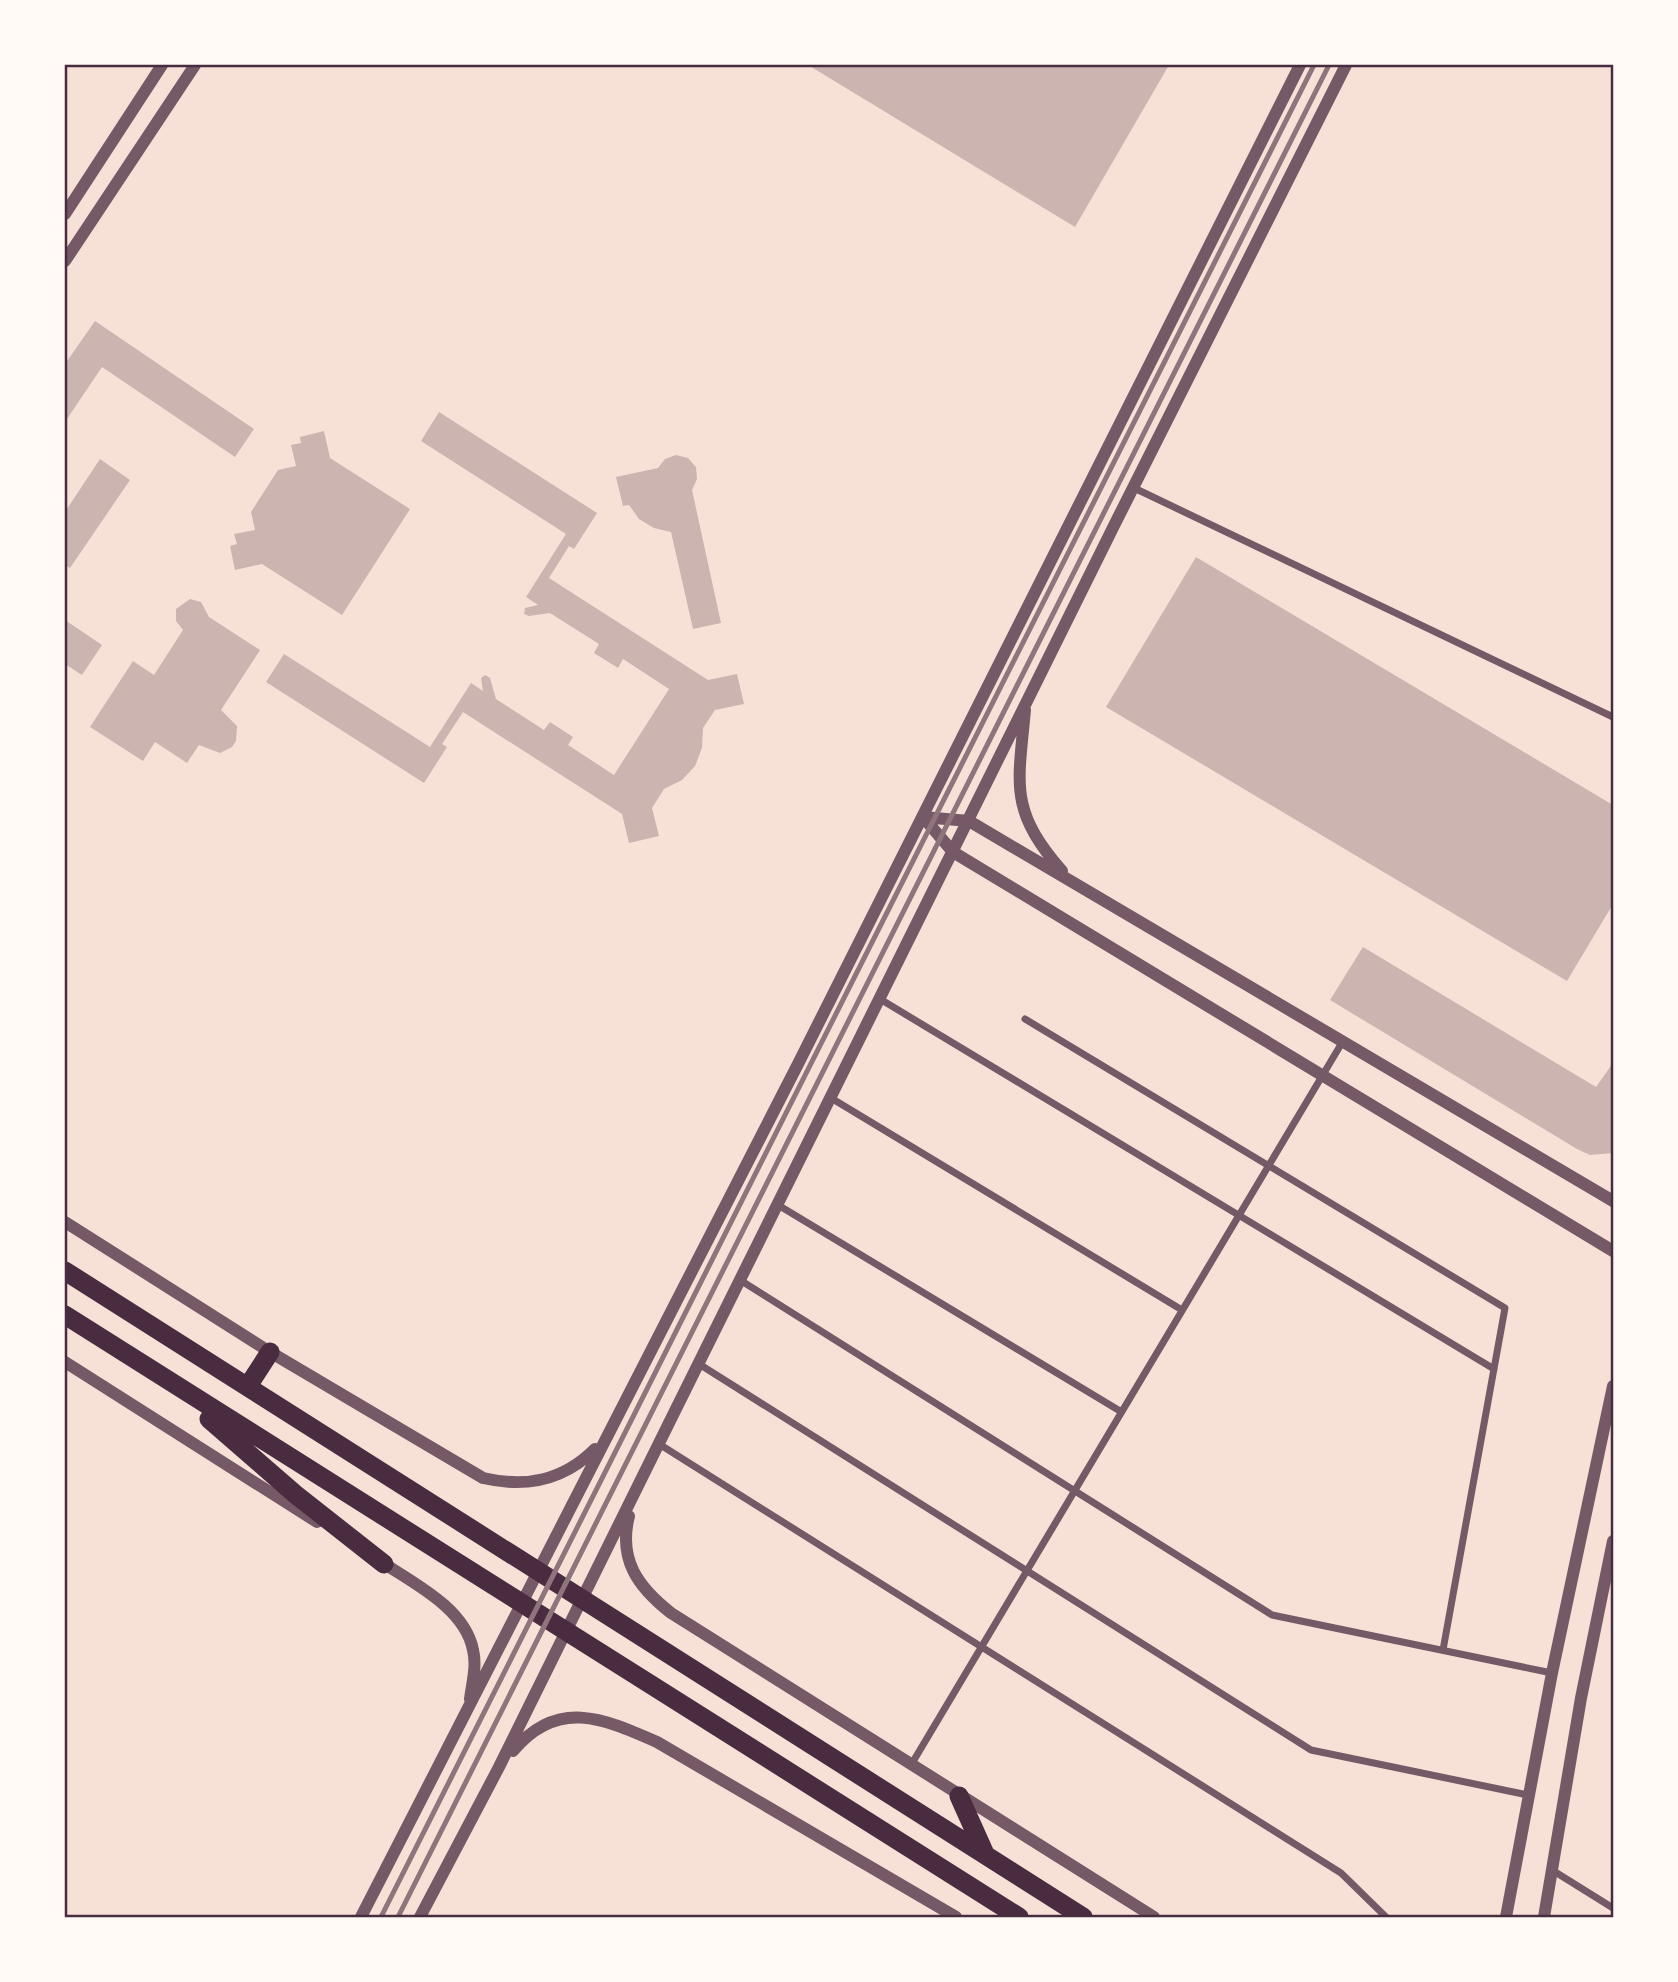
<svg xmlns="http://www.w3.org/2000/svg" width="1678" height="1982" font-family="'Public Sans',sans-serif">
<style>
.building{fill:#ccb4b1}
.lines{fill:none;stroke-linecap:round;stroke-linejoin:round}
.minor{stroke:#755966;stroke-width:7}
.tertiary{stroke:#755966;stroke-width:12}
.trunk{stroke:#4a2c40;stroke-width:19}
.rail{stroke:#8f747c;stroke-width:5}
.neatline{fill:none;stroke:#4a2c40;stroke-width:2.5}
</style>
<rect width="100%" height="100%" fill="#f7e1d7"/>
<!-- building -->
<path class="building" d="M808,65H1169L1075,227Z
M95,321L254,429L235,457L102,367L65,422V364Z
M439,412L597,513L574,549L569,546L549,578L708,680L737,674L744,704L715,710L703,728L702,748L695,766L682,780L664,789L652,808L659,836L629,843L622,814L463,712L442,744L447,747L424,783L266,682L284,654L430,747L471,683L483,691L481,678L485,675L490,678L496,699L544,730L550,722L573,737L568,745L614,775L669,689L623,659L618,668L594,653L599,644L550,613L529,616L524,614L525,608L538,605L526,597L566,534L421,441Z
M324,431L330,458L410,509L342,615L262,564L235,570L230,546L237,544L234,534L255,530L251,512L278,470L296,466L291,445L301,443L300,437Z
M676,455L688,458L696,467L697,479L692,490L721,623L693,629L671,532L654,528L639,519L629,505L623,506L616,477L658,468L665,459Z
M100,459L130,480L70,568L65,565V512Z
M1196,557L1613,805V904L1567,981L1106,707Z
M190,599L201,602L209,617L260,650L221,710L237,726L236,741L232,747L220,753L199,745L187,763L155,742L143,761L90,727L133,661L154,675L183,630L176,621V609Z
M65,620L102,645L82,675L65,664Z
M1363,947L1596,1087L1613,1063V1153L1590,1155L1577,1149L1330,1000Z"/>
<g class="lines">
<!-- minor -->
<path class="minor" d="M1132,487L1613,717
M880,999L1494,1369
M1025,1019L1505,1308L1443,1650
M831,1098L1182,1310
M778,1205L1120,1411
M740,1280L1272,1615L1552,1673
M699,1364L1311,1750L1528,1795
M659,1444L1341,1873L1386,1917
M911,1765L1343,1041
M1552,1870L1613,1908"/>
<!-- tertiary -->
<path class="tertiary" d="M65,214L162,65
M65,261L195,65
M1025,710C1018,786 1009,810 1062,871
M923,817L953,852L1613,1251
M923,817L969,821L1613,1201
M65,1222L270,1352L483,1478C526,1488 563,1481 595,1449
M65,1362L317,1522
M629,1516C618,1560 638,1587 671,1613L1154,1917
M380,1561C413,1583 465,1608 473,1650C477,1666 472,1683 470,1699
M513,1751C557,1698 603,1718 657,1742L956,1917
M361,1917L799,1062L1300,65
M420,1917L499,1767C780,1199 1059,630 1346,65
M1506,1917L1552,1673L1613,1386
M1544,1917L1581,1698L1613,1541"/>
<!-- trunk -->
<path class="trunk" d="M65,1271L1083,1917
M65,1315L1019,1917
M248,1386L270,1352
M209,1419L295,1494L384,1564
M959,1796L985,1854"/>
<!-- rail -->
<path class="rail" d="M381,1917L1314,65
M398,1917L1329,65"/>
</g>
<!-- border -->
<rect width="1678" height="1982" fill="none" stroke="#fffaf5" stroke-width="133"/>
<rect x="66" y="66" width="1546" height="1850" class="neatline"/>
</svg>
